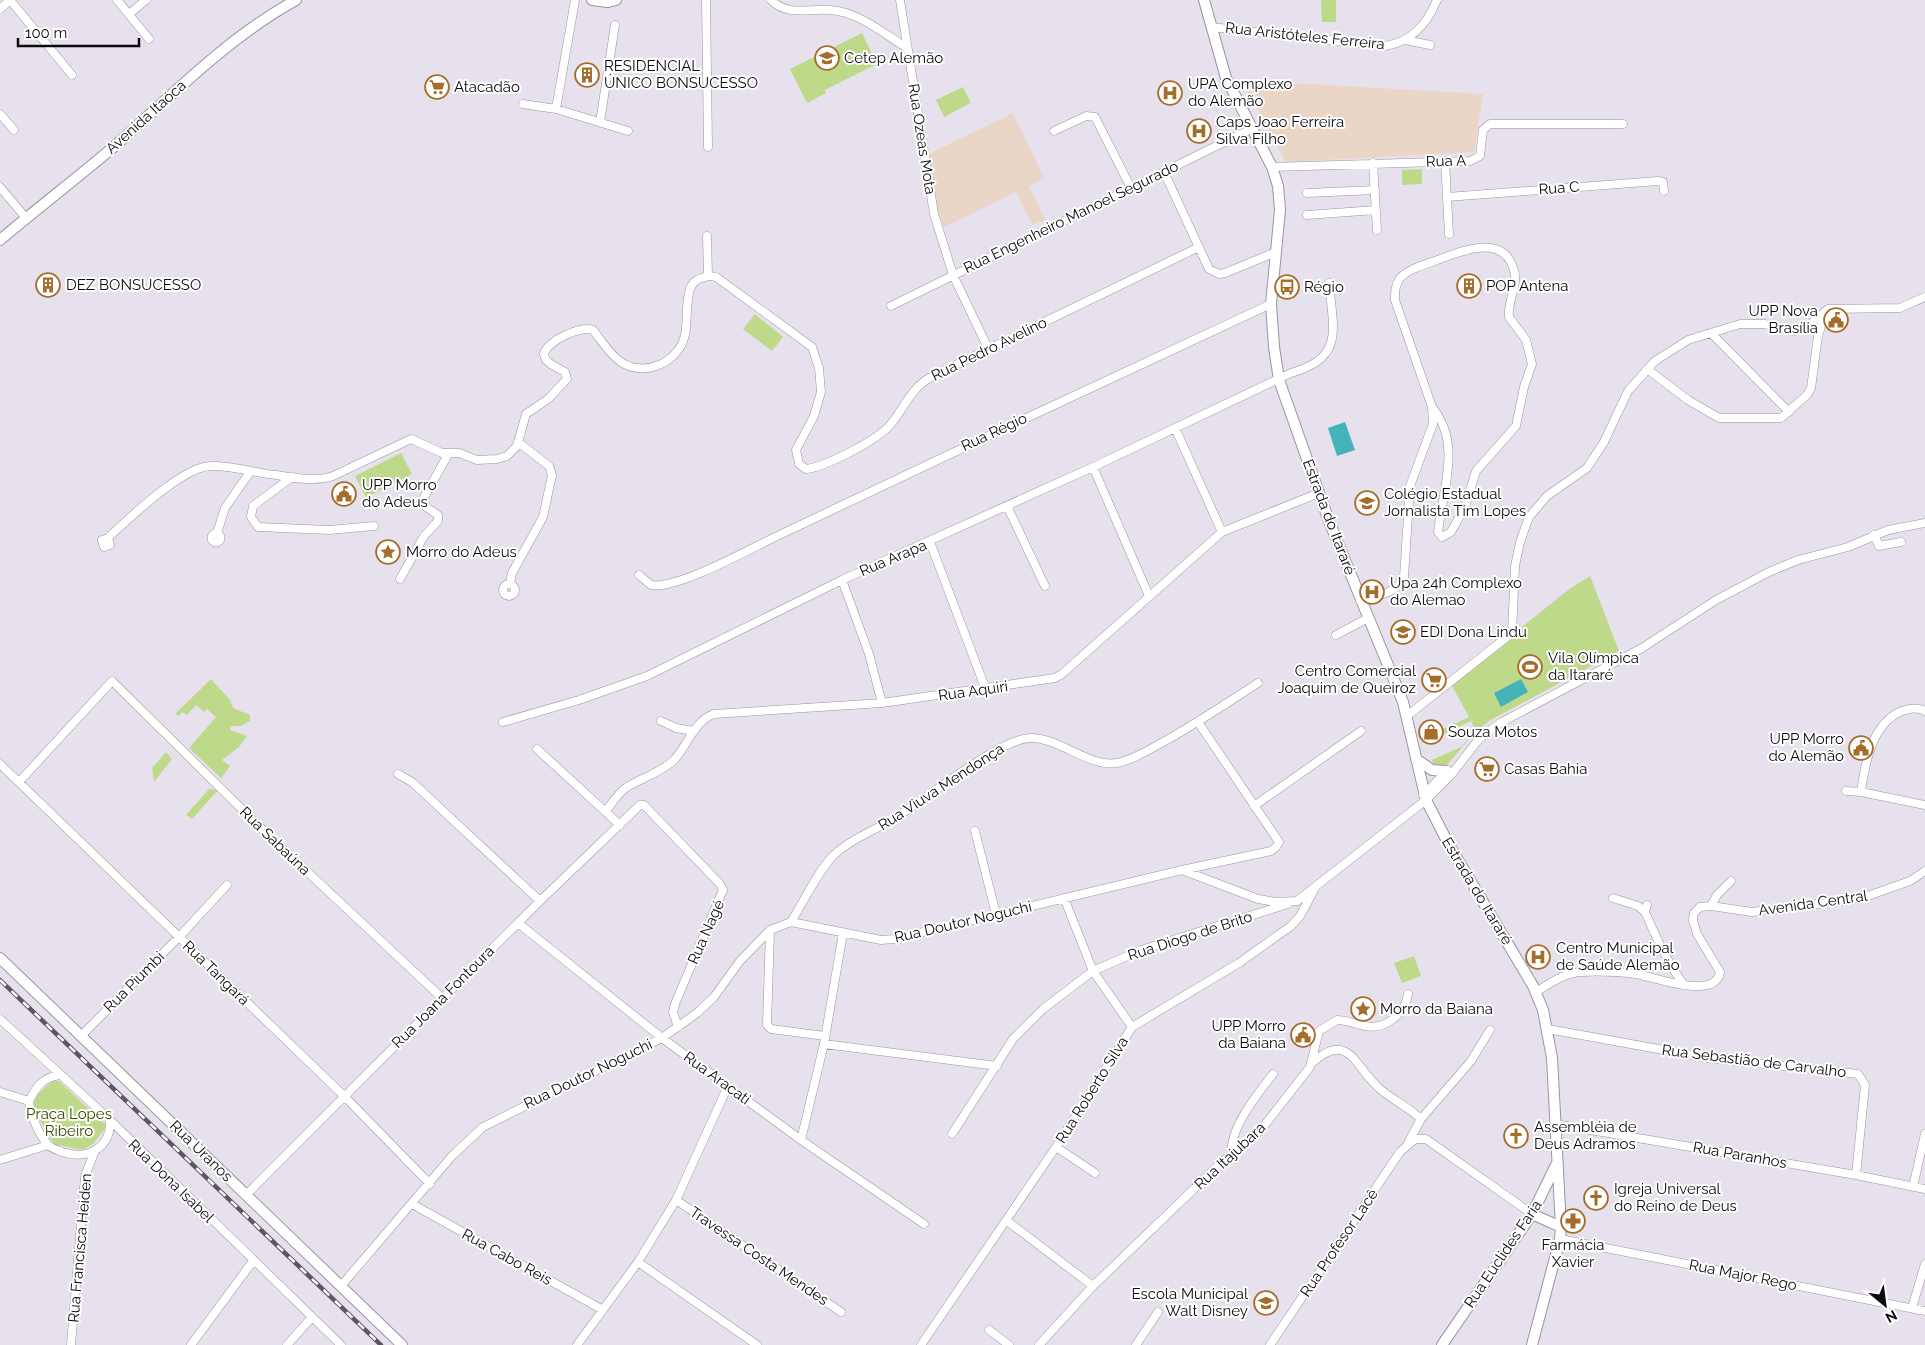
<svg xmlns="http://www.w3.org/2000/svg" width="1925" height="1345" font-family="Raleway,sans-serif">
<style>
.industrial{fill:#e9d6c6}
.green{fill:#bfd98b}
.water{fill:#45b4b8}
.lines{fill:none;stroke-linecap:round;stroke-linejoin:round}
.minor-casing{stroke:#9a94a0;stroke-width:9}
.major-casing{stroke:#9a94a0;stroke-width:12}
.minor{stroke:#fff;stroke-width:8}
.major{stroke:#fff;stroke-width:10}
.rail-casing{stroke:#5a575e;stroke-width:4.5}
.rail{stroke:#fff;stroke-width:2.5;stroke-dasharray:8;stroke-linecap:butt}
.labels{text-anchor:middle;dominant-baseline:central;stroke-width:4;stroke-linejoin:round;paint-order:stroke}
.street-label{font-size:15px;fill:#0c0a0e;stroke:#fff}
.poi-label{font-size:15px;fill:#0c0a0e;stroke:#fff;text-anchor:start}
.park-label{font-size:15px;fill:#374800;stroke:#fff}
</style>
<rect width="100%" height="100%" fill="#e7e1ee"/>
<!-- industrial -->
<path class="industrial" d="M1242,80L1483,94L1474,152L1286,162Z
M1013,113L1044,178L1029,186L1045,220L1032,225L1016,192L944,227L938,212L929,154Z"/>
<!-- green -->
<path class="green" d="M1321,0H1336V22H1322Z
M862,33L877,64L825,90L826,93L807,103L790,69Z
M963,87L971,103L944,117L936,100Z
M1422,169V184L1402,185V170Z
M755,314L783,337L772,351L743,329Z
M401,453L412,474L366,498L355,476Z
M1590,576L1619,651L1489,721L1476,731L1446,766L1434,765L1432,760L1461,747L1476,731L1471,721L1427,742L1426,737L1469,717L1451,684L1568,590Z
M211,679L230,700L233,708L250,715V721L241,726H231L230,730L247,736L239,747L222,760L230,766L221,778L189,748L216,717L207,709L204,712L196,705L187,715L182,712L179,716L175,714Z
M166,752L172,759L154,782L152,768Z
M209,789L218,790L192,819L186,815Z
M1414,956L1421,976L1402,983L1394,963Z
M52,1081H59L107,1126L93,1144L82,1150L54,1144L32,1107L38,1094Z"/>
<!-- water -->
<path class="water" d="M1345,422L1355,450L1337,456L1328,428Z
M1521,679L1528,692L1501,707L1494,693Z"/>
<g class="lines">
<!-- minor casing -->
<g class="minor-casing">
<path id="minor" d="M10,0L72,75
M117,0L149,39
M706,0L708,147
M771,0C788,17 809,8 830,10C859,12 883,33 907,48
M900,0L934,214L953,275L988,348
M0,9L10,0
M129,14L146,0
M1211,27L1385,46C1412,42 1427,24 1437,0
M1405,40L1430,45
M523,104L556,109L628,131
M556,109L575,0
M0,114L14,130
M600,122L615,25
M1054,131L1086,116L1095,117L1131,188
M1445,161L1449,234
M1373,163L1377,230
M1272,167L1470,161L1480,156L1483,130L1490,124H1623
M1164,172L1209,269L1219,274L1225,273L1276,252
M0,187L26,218
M1307,193L1375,190
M1447,197L1658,181L1663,182L1664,191
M1307,215L1376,210
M707,236L708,276
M891,306L1251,129
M1711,333L1789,412
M1647,369L1688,400L1719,418H1781L1807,395L1811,388L1818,336L1825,314
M1175,428L1222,532
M1093,467L1149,596
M292,477L253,506L251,517L258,527L329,530L374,526
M1007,506L1045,586
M217,533L225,508L250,472
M211.5 538a4.5 4.5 0 1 1 9 0a4.5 4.5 0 1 1-9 0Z
M1874,535L1879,546L1901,542
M108,538L110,545L104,547L102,540L108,538C128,519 183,466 211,466C230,465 256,473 276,475C295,478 315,482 333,476L411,439L442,453H459L477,460L497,459L507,456L517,446L526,414L548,399L567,379L565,372L552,365L546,360L544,354C547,341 581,325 593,330C602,341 609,354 621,362C645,378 679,362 685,335C688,322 685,296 692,285C696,278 708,275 716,277L812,347L819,368L821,392L814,416L796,450L799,464L806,469C826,467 879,439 891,424C905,407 910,389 931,377L1199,247
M930,542L986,690
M639,575L651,585C676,590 748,550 773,538C938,459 1105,381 1271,304
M400,579L424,536L438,521V515L426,507L423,499L449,453
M842,580L869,654L882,703
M503 590a6 6 0 1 1 12 0a6 6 0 1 1-12 0Z
M510,584L512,573L543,517L552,475L549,466L518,442
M1360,601C1376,596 1398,593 1404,577L1410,486L1433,424L1432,407L1395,300C1395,292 1395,285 1400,278C1409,269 1423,265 1435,261C1458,252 1501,233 1513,267C1520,284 1507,300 1509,317L1526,340L1532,364L1524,387L1516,426L1476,471L1465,507L1451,532L1442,537L1438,532C1443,489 1462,443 1432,407
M1336,635L1368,618
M1407,716L1512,633L1515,566L1520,542L1529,517L1547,496L1587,468L1604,442L1628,391L1655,361L1688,340L1740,324H1765L1794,331L1808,326L1828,309L1900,308L1925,297
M661,721L676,728L694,731
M503,722L579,700L647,676L842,580L1093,467L1291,373C1345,358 1333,329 1329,283
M537,749L620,825
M0,764L344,1096L430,1184
M398,774L412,782L540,901
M19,782L112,681L266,833L442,998
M1846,791L1861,792L1925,805
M1861,792C1865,763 1872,723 1902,711C1910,708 1918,707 1925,711
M1423,795L1448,770
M1254,806L1361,731
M606,811C612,803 618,793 627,787C642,778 660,773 674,760C688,745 694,721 714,714L882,703L1055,678L1062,674L1222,532L1319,493
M975,831L996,914
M1182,870L1271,851L1276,847L1279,842L1198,722
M1064,898L1093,971L1132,1027
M1613,898L1638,906L1645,912
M1647,905L1645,912C1656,937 1667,962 1684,985
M1711,906L1717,895L1731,881
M791,922C803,903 819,869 834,855C850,839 876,830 895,818C925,800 1000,738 1031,738C1060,738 1090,768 1117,763C1133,760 1150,749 1165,741C1197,723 1227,703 1258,683
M518,923L662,1038L801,1140L924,1224
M770,930L767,1025L771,1029L825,1036
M1536,992C1550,983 1564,973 1582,972C1599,971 1618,972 1636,974C1654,977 1716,1001 1720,972L1697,934L1693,920L1694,913L1700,907L1711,906L1752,912L1859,899L1910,881L1925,871
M0,1019L110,1120L341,1345
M1548,1029L1708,1058L1858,1074L1865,1085L1856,1175
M81,1036L179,937L227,885
M824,1044L997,1066
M1312,1063C1349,1029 1355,1068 1380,1089C1393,1100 1408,1107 1421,1119
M60,1075C43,1077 36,1087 29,1101C30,1114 39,1135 48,1145C51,1148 57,1150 62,1152C87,1160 111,1149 110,1120
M0,1092L29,1101
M1555,1124L1856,1175L1925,1189
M952,1134L1013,1039L1043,1009L1093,971L1141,950L1288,904
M801,1140L824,1044L843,933
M1408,1143L1421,1119L1471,1061L1490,1030
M1056,1147L1095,1173
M1232,1153C1229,1129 1258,1093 1273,1074
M0,1160L48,1145
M1913,1187L1925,1134
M246,1195L540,901L640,805H644L720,884L723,890L675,1004L673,1012L678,1027
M676,1200L841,1312
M412,1204L603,1310
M1007,1221L1093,1286
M1560,1239L1925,1311
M638,1262L757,1345
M341,1286L452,1156L483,1127L662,1038L697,1013L714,997L740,961L770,930L791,922L881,940L894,939L1182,870L1258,899L1276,902L1297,901L1426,800L1451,775L1479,739L1500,723L1642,648L1716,600L1769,572L1798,560L1848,547L1888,530L1925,523
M1912,1308L1925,1264
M989,1330L1009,1345
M71,1345L85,1176L94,1153
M191,1345L253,1261
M287,1345L312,1317
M577,1345L638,1262L676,1200L728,1086
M921,1345L1056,1147L1132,1027L1239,963L1291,926L1300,916L1314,890
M1039,1345L1093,1286L1223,1161L1260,1131L1310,1067L1319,1031L1337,1020C1347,1020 1355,1024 1365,1026C1385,1030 1405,1014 1408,994
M1136,1345L1158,1312
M1270,1345L1400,1152L1415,1139H1426L1532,1214"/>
</g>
<!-- major casing -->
<g class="major-casing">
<path id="major" d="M592,0L608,2L616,0
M1204,0L1226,78L1272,167L1278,186L1280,210L1271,304L1274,347L1279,380L1329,521L1403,702L1426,800L1448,843L1533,986L1543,1010L1552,1058L1561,1227L1560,1239L1532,1345
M0,240C41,205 84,173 124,138C178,89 231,36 296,0
M1416,759L1432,770L1446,771
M0,958L402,1345
M1532,1214L1561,1227
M1442,1345L1532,1214L1557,1163"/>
</g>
<!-- minor -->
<use href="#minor" class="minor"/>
<!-- major -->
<use href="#major" class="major"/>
<!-- rail casing -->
<g class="rail-casing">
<path id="rail" d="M0,980L381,1345"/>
</g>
<!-- rail -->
<use href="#rail" class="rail"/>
</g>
<!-- icons -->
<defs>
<g id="school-ring" transform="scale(1.25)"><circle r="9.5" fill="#fff" stroke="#a56d2a" stroke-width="1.5"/><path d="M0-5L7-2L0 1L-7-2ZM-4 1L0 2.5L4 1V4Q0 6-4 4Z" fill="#a56d2a"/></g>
<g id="building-ring" transform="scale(1.25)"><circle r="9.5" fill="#fff" stroke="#a56d2a" stroke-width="1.5"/><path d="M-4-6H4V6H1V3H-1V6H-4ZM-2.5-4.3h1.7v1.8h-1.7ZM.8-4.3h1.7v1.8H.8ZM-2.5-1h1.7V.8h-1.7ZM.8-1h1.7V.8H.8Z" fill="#a56d2a"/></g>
<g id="supermarket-ring" transform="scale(1.25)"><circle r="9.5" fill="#fff" stroke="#a56d2a" stroke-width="1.5"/><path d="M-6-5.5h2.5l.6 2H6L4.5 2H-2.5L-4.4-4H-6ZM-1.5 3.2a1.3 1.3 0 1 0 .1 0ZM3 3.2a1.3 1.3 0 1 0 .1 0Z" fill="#a56d2a"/></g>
<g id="hospital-ring" transform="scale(1.25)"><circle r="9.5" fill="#fff" stroke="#a56d2a" stroke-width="1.5"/><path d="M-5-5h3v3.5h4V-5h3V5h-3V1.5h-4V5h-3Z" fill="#a56d2a"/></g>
<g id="bus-ring" transform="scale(1.25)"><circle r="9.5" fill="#fff" stroke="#a56d2a" stroke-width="1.5"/><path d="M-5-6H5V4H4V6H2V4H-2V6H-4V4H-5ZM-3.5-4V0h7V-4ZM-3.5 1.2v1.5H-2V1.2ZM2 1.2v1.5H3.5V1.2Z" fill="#a56d2a"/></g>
<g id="civic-ring" transform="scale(1.25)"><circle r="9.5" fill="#fff" stroke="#a56d2a" stroke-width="1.5"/><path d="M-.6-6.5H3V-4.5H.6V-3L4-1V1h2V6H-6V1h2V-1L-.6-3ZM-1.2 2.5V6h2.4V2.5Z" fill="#a56d2a"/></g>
<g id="sight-ring" transform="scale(1.25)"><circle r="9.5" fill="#fff" stroke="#a56d2a" stroke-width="1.5"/><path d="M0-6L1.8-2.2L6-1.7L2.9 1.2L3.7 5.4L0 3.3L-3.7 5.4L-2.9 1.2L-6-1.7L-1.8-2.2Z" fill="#a56d2a"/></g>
<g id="stadium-ring" transform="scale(1.25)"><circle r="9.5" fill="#fff" stroke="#a56d2a" stroke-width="1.5"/><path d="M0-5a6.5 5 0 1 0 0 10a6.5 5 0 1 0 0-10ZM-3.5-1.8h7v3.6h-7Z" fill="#a56d2a"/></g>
<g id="shop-ring" transform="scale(1.25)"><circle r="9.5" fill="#fff" stroke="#a56d2a" stroke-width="1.5"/><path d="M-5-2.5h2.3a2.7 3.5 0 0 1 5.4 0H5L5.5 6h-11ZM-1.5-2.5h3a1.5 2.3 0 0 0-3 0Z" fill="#a56d2a"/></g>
<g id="church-ring" transform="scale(1.25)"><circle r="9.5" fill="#fff" stroke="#a56d2a" stroke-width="1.5"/><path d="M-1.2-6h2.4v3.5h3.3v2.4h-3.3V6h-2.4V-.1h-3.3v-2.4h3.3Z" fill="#a56d2a"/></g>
<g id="pharmacy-ring" transform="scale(1.25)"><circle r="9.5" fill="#fff" stroke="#a56d2a" stroke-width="1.5"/><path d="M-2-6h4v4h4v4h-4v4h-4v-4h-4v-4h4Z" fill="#a56d2a"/></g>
</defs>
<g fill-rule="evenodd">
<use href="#school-ring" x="827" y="58"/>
<use href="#building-ring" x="587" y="75"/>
<use href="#supermarket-ring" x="437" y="87"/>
<use href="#hospital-ring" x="1170" y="93"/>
<use href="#hospital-ring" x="1199" y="131"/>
<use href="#building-ring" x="48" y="285"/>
<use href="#building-ring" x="1469" y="286"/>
<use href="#bus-ring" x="1287" y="287"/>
<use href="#civic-ring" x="1836" y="320"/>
<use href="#civic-ring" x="344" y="494"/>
<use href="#school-ring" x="1367" y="503"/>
<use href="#sight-ring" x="388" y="552"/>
<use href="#hospital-ring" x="1372" y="592"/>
<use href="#school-ring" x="1403" y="632"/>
<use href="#stadium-ring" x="1530" y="667"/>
<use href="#supermarket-ring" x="1434" y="680"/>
<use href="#shop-ring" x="1431" y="732"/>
<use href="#civic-ring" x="1861" y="748"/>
<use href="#supermarket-ring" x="1487" y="769"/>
<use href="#hospital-ring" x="1538" y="957"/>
<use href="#sight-ring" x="1363" y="1009"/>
<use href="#civic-ring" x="1303" y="1035"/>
<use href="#church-ring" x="1516" y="1136"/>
<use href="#church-ring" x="1596" y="1198"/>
<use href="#pharmacy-ring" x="1573" y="1221"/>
<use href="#school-ring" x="1266" y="1303"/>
</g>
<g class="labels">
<!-- street labels -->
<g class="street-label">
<text transform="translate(1305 36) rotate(6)">Rua Aristóteles Ferreira</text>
<text transform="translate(146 117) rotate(-42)">Avenida Itaóca</text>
<text transform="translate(922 139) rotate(81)">Rua Ozeas Mota</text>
<text transform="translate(1446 161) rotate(-2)">Rua A</text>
<text transform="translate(1559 188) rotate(-4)">Rua C</text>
<text transform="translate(1071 217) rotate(-26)">Rua Engenheiro Manoel Segurado</text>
<text transform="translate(989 349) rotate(-26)">Rua Pedro Avelino</text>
<text transform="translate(994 432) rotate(-25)">Rua Régio</text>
<text transform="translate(1329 517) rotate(69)">Estrada do Itararé</text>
<text transform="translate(893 558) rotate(-23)">Rua Arapa</text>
<text transform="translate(973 691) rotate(-8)">Rua Aquiri</text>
<text transform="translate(941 787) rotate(-33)">Rua Viuva Mendonça</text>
<text transform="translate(275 841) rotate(44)">Rua Sabaúna</text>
<text transform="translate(1477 891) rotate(59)">Estrada do Itararé</text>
<text transform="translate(1813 903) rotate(-8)">Avenida Central</text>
<text transform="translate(963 922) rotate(-13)">Rua Doutor Noguchi</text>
<text transform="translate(706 932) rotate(-66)">Rua Nagé</text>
<text transform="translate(1190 936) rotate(-18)">Rua Diogo de Brito</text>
<text transform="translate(216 973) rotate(44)">Rua Tangará</text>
<text transform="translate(134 982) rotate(-45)">Rua Piumbi</text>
<text transform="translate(443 997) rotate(-45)">Rua Joana Fontoura</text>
<text transform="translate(1754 1061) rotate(7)">Rua Sebastião de Carvalho</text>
<text transform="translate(588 1074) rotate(-26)">Rua Doutor Noguchi</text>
<text transform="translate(717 1078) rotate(36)">Rua Aracati</text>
<text transform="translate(1092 1090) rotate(-58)">Rua Roberto Silva</text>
<text transform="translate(201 1151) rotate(44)">Rua Uranos</text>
<text transform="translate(1740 1155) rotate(10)">Rua Paranhos</text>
<text transform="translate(1230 1156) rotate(-43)">Rua Itajubara</text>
<text transform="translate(171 1181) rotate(44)">Rua Dona Isabel</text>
<text transform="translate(1339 1243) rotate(-56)">Rua Profesor Lacê</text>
<text transform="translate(80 1248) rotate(-85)">Rua Francisca Heiden</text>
<text transform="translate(1503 1254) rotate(-56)">Rua Euclides Faria</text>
<text transform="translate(759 1256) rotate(34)">Travessa Costa Mendes</text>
<text transform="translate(507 1257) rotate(29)">Rua Cabo Reis</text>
<text transform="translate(1743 1275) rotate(11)">Rua Major Rego</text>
</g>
<!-- poi labels -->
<g class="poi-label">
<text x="844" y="58">Cetep Alemão</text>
<text x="604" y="66">RESIDENCIAL<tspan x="604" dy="17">ÚNICO BONSUCESSO</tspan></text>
<text x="1188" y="84">UPA Complexo<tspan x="1188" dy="17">do Alemão</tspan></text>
<text x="454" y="87">Atacadão</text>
<text x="1216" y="122">Caps Joao Ferreira<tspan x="1216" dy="17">Silva Filho</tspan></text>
<text x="66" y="285">DEZ BONSUCESSO</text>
<text x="1486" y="286">POP Antena</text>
<text x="1304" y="287">Régio</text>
<text x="1818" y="311" text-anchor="end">UPP Nova<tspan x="1818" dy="17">Brasília</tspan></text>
<text x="362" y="485">UPP Morro<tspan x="362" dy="17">do Adeus</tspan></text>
<text x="1384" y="494">Colégio Estadual<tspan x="1384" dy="17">Jornalista Tim Lopes</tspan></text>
<text x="406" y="552">Morro do Adeus</text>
<text x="1390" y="583">Upa 24h Complexo<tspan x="1390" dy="17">do Alemao</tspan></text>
<text x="1420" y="632">EDI Dona Lindu</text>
<text x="1548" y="658">Vila Olímpica<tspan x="1548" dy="17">da Itararé</tspan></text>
<text x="1416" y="671" text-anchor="end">Centro Comercial<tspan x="1416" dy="17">Joaquim de Queiroz</tspan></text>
<text x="1448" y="732">Souza Motos</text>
<text x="1844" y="739" text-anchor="end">UPP Morro<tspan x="1844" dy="17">do Alemão</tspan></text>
<text x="1504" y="769">Casas Bahia</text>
<text x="1556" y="948">Centro Municipal<tspan x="1556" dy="17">de Saúde Alemão</tspan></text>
<text x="1380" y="1009">Morro da Baiana</text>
<text x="1286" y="1026" text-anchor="end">UPP Morro<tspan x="1286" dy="17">da Baiana</tspan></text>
<text x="1534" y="1127">Assembléia de<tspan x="1534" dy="17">Deus Adramos</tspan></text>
<text x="1614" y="1189">Igreja Universal<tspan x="1614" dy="17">do Reino de Deus</tspan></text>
<text x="1573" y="1245" text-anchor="middle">Farmácia<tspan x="1573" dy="17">Xavier</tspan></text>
<text x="1248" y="1294" text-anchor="end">Escola Municipal<tspan x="1248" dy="17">Walt Disney</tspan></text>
</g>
<!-- park labels -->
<g class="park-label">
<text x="69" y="1114">Praça Lopes<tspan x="69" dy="17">Ribeiro</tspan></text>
</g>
</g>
<!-- north arrow -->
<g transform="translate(1885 1305) rotate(151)" stroke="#ffffff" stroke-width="4" paint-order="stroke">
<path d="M0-4L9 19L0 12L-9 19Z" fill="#0c0a0e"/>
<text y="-8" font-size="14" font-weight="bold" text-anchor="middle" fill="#0c0a0e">N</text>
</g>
<!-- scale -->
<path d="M18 38v8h121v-8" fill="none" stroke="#0c0a0e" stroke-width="2.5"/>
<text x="25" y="38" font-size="15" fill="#0c0a0e" stroke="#ffffff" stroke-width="4" paint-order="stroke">100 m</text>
</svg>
